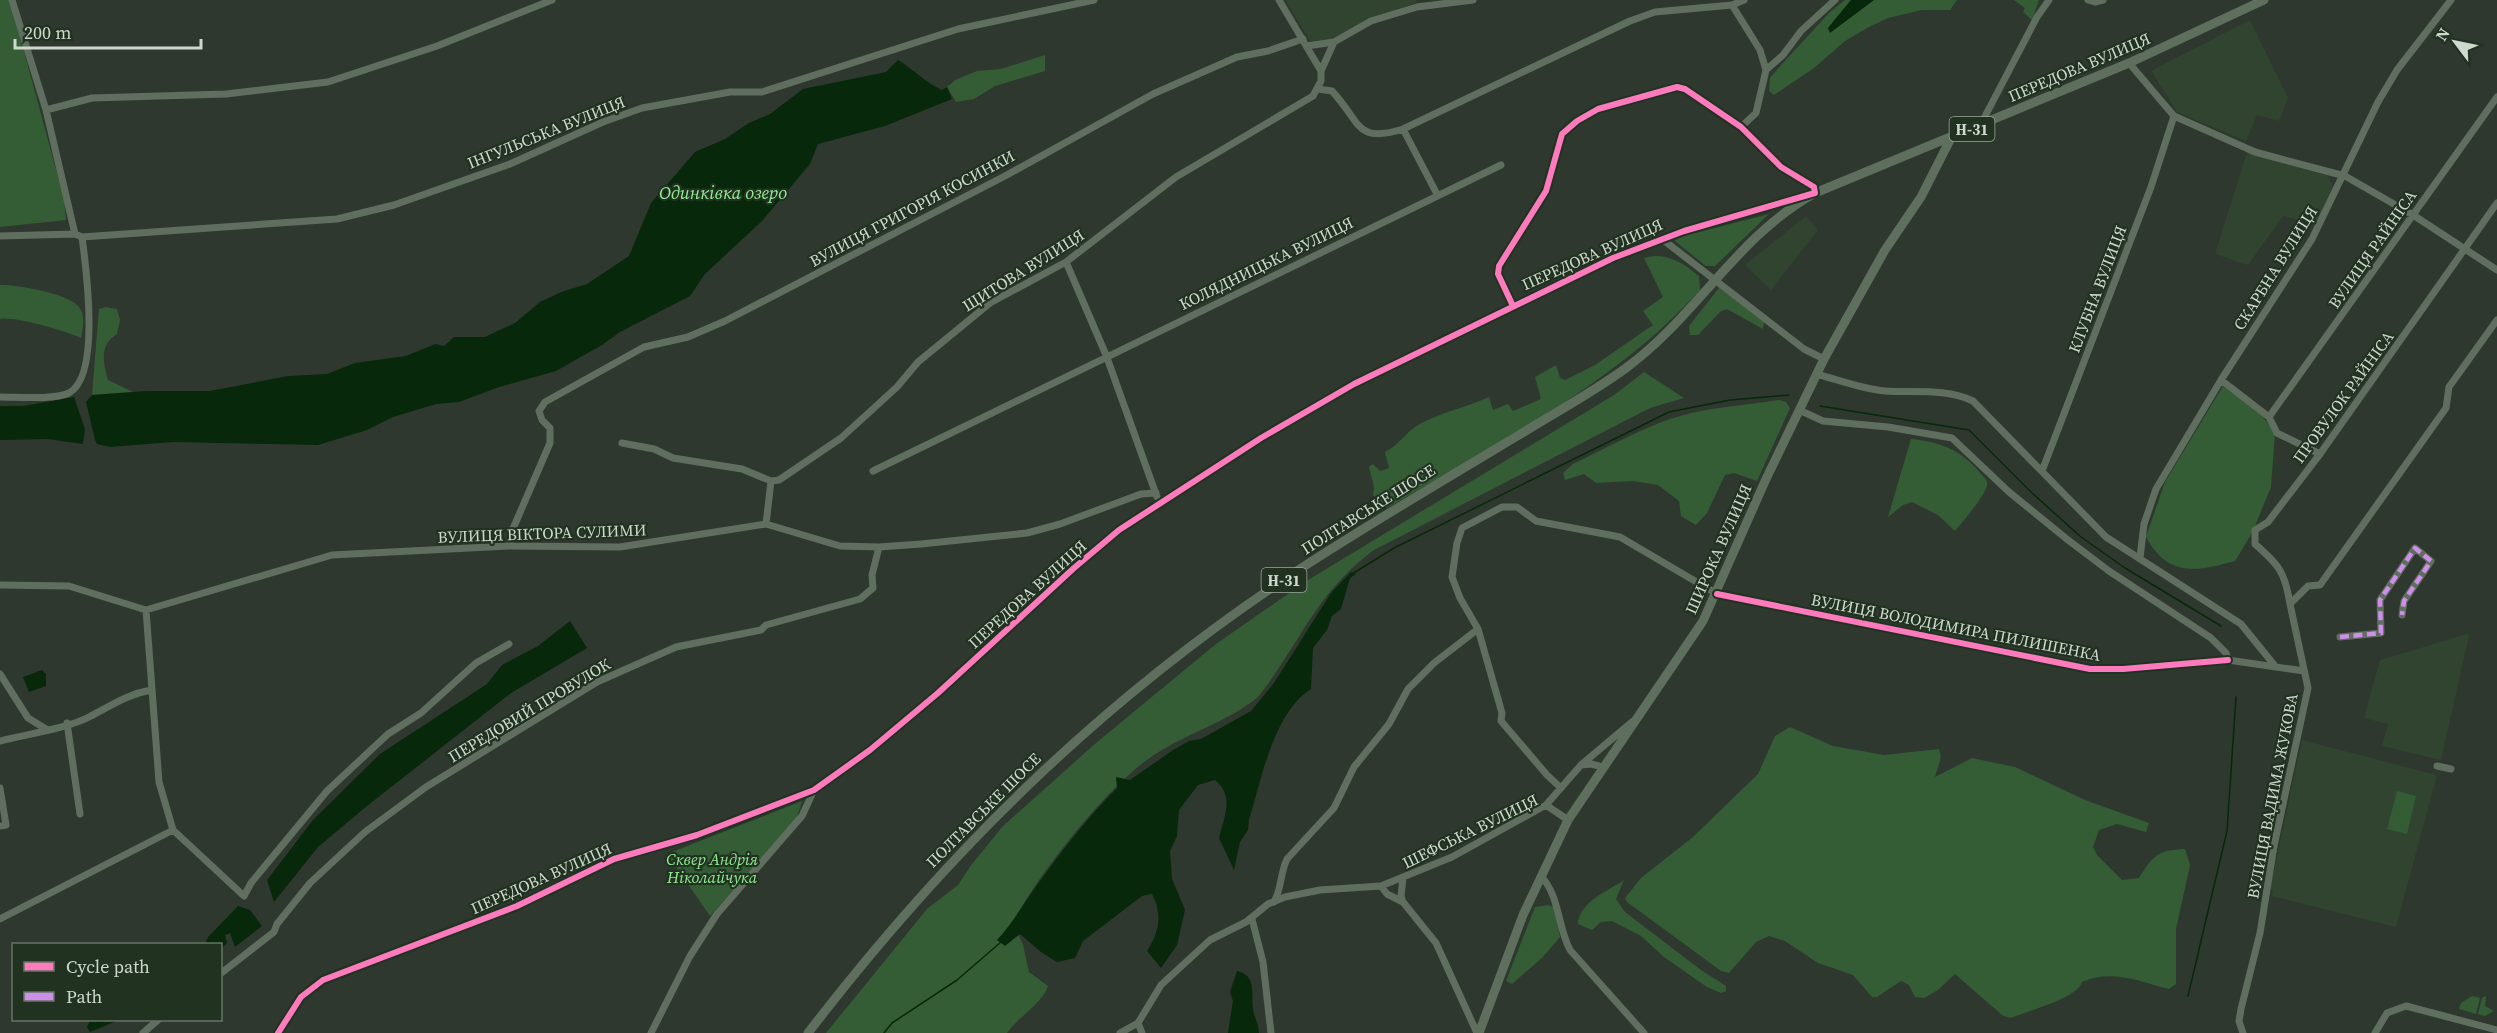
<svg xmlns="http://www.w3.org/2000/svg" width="2497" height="1033" font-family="'Source Serif 4',serif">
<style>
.built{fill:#304430}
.green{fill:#345d36}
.water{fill:#07280a}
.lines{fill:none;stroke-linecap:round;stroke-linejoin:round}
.stream{stroke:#07280a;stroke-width:1.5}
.minor{stroke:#606e60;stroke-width:7}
.major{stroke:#5e6f5e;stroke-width:9}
.quiet{stroke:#ce8fe9;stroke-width:4.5;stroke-dasharray:9 4.5;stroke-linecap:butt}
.cycleway-casing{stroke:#213221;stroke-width:10}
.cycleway{stroke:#fd7abc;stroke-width:6}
.labels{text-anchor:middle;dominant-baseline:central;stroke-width:4.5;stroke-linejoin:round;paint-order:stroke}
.shield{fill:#213221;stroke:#9aa69a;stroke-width:1.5}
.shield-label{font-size:15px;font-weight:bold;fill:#ced8ce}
.street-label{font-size:16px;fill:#ced8ce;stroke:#213221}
.park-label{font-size:16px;font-style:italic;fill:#92ec94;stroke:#213221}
.water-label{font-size:18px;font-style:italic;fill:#94ee96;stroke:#213221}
</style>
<rect width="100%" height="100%" fill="#2f382f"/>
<!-- built -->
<path class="built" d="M1285,0H1417L1415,3L1369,20L1324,43L1311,42Z
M2250,20L2288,98L2279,121L2257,115L2246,141L2177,112L2151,71Z
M2247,152L2326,173L2332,183V196L2316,225L2283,216L2248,265L2215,254Z
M1806,216L1818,230L1771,290L1745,265Z
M2467,634L2469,636L2441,760L2382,746L2388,724L2364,718L2380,660Z
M2302,740L2437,775L2396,927L2272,896L2273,891L2270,889Z"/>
<!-- green -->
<path class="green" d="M0,0H10L64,199L66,220L0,227Z
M1845,0H1851L1828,28L1830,32L1874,0H1957L1950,10H1922L1888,18L1869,27L1845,41L1814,68L1774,95L1769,91L1770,78L1782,64L1830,12Z
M2014,0H2039L2032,20L2023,12L2025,8Z
M1045,55V71L995,86L974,99L956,102L947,87L955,80L977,71L1001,69Z
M1769,214L1715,266H1706L1675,241L1676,238Z
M1654,256C1673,256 1684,264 1699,276L1700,290C1615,384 1495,444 1387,508L1373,495L1374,487L1369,467L1373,464L1380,471L1389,468L1385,452C1399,445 1405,433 1418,425C1441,412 1465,408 1489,397L1493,410L1508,404L1513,411L1541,399L1535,377L1556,365L1560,378L1565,380L1595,365L1653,325L1643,311L1663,297L1644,258Z
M0,285C17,285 67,293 78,306C86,314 83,328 81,338C65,331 15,316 0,319Z
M1719,288C1729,290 1752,314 1764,322L1763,329L1727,309L1721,311L1698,335H1690L1689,326Z
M106,307L117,309L120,320L117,334C99,345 103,362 108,380L133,392L92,395L99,309Z
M1644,372L1684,398L1650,408L1374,550C1317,591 1299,645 1258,697C1228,722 1187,733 1154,755C1110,783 1037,875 1013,923L1023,945L1029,972L1048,986C1042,1004 1018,1017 1007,1033H826L927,909L958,885L972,864L1003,826L1096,743L1216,644L1308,580L1614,395Z
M2223,386L2260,413L2275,433L2271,487L2252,533L2235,561C2196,572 2168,577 2146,537L2165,482Z
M1779,400L1786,402L1790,408L1757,481L1734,473L1725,475L1707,513L1696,525L1681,516L1679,501L1658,485L1633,481L1596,483L1584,474L1565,480L1563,473L1573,464C1605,449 1636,431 1670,419C1706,407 1742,406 1779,400Z
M1911,439C1940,442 1962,450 1980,473C1983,477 1988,479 1987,485C1987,493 1961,524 1955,531L1938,515L1912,502L1903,505L1888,517Z
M1790,727L1833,746L1884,755L1939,749L1941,757L1935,777L1972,758L2015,767L2085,800L2149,823L2146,832L2117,824L2099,830L2093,847L2097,855L2122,880L2139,878C2153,856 2157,850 2185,849L2190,865L2176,929V984L2169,989C2137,981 2113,969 2082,982C2076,999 2030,1010 2010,1018L2002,1015L1955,974L1938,990L1924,998L1915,997L1909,985L1901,981L1877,997H1872L1853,975L1818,963L1785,941L1769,936L1756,942L1729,973L1721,971L1627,902L1625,898L1641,878L1693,837L1758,774L1775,736Z
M2397,791L2416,796L2407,834L2387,829Z
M802,801L796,820L710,916L667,854Z
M1624,880L1616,899L1625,912L1701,970L1726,986V991L1721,993L1707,987L1664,957L1641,936L1612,921L1601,922L1592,930L1578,924C1579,902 1608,891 1624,880Z
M1548,905L1554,907L1560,937L1542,958L1512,984L1506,981L1535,907Z
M2472,996L2480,998L2476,1014L2459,1009L2461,1003Z
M2486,996L2485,1006L2494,1011L2485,1016L2478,1014L2482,998Z"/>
<!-- water -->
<path class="water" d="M1851,0H1874L1830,33L1828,28Z
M898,60C913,69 926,83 942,90L947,87L952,99L885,126L818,144L810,164L762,221L705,274L690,296L620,332L602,345L556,371L499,387L459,402L436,404L393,417L367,430L318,445L173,442L110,447L97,444L95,440L86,402L92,395L146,391H210L288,376L327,374L355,363L406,356L435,344L444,346L454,337H485L515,323L540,302L561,292L587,284L629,256L651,203L695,152L725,139L749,123L770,114L803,89L886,72Z
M74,397L85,429L83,444L47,439L0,440V406H23Z
M1351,572L1356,574L1350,578L1341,609L1332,616L1327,630L1313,648L1311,689C1274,712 1261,780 1249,820L1248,830L1240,842L1234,870L1219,838C1224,817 1235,796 1215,780L1198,785L1179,810L1177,836L1170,851L1172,879L1185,910L1177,945L1161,968L1147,951C1159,933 1163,914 1152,894L1142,896L1083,941L1075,958L1057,962L1041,952L1020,934L1005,946L997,940C1012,924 1022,906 1035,888C1060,853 1087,818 1117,788L1116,777L1130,780L1173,750L1189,741L1201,739L1251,711L1274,683L1331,593Z
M570,621L587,648L511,693L367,806L318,847L274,902L267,880L313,820L380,754L487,684L502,665L538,646Z
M42,670L46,674V686L29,692L23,677Z
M238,906L250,910L262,926L235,947L230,933L225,935L227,943L221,949L220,944H205L208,937Z
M1237,971C1257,975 1251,994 1253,1009C1254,1017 1259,1024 1259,1033H1228L1233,1001L1230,992Z
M90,1020H119L90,1032L87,1027Z"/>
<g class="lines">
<!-- stream -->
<path class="stream" d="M1820,406L1969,430L2031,492L2081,537L2125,568L2221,626
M1352,574L1394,548L1669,412L1730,400L1789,395
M2188,996L2227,831L2236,697
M884,1033L892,1023L957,980L1001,942"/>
<!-- minor -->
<path class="minor" d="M12,0L46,110L75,234
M2088,0L2095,2L2103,0
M1732,5L1760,50L1766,70L1756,113L1741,127
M1307,46L1334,42
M2129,63L2174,116L2255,152L2345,176L2413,215L2497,270
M1766,70L1783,55L1801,31L1835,0
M1321,71L1334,42L1371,21L1417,7L1473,0
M1318,89L1332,91C1361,122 1355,144 1403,129L1630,21L1655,12L1732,5L1744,0
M46,110L92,98L226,94L328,82L437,46L552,0
M1981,124L2037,17L2049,0
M1403,129L1438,196
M0,236L75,234L82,237L337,219L394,205L510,164L603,122L642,108L730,92H762L958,29L1094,0
M1662,239L1804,349L1824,359
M1066,262L1106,355L1157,497
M1816,374C1839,380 1862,389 1885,391C1914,393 1946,388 1973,401L2106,537L2241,624L2275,666
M2221,380L2269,417L2277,433L2320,454
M0,397C17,397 54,400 69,393C101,376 86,267 82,237
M1799,410L1823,421L1888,427L1952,438L2009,492L2068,540L2109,571L2211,638L2226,653L2228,660
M2269,417L2497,97
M622,443L654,449L673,458L742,469L771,481L779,480L841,438L897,387L918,362L990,303L1066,262L1176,177L1313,96L1321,81V71L1279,0
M873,471L1501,165
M2042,471L2151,187L2174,116
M766,524L771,481
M509,546L512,531L550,443V428L542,420L539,411L545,402L644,347L688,337L725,321L1005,176L1153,94L1237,57L1268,51L1303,39
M2140,558L2144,524L2156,489L2221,380L2312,239L2378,102L2397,70L2451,0
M0,585L69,586L146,610L332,555L509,546L620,547L766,524L840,546L879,547L921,544L1027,533L1060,524L1141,494L1156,493
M2290,604C2285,572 2279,565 2255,544V530L2268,522L2320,454L2497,203
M146,610L159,782L173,830
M1478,629L1502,713L1501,721L1547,775L1561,788
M2340,637L2381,633L2380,600L2415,548L2431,561L2404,601L2402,615
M0,674L28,718L46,729
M67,723L80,814
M0,741C27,734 67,729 91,716C112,705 128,694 151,690
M1581,765L1632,722
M2437,766L2451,769
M0,788L6,825L0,826
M1546,805L1568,820
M1541,876C1560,897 1557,925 1570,950L1644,1033
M1403,878L1401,896L1403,902L1436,943L1477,1033
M1381,886L1387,894L1403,902
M1274,902C1282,888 1280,873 1287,859L1334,808L1354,767L1389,724L1408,689L1434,663L1478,629L1460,598L1452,577L1457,543L1462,528L1502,507H1517L1536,521L1620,537L1717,594L2090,669H2123L2228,660L2304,671
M0,919L173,830L244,896L251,883L327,791L388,734L421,713L476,663L509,644
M1252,919L1263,962L1271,1033
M220,974L274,932L277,924L310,883L365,832L426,787L553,709L597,682L676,647L761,630L766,625L860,599L873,588L872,575L879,547
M1138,1023L1142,1033
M143,1033L158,1020
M278,1033L301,997L323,980L517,906L614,859L697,835L814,790L870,750L938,693L1074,568L1119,530L1261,438L1354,384L1613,258L1684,231L1815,193L1814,187L1781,167L1741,127L1685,89L1677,87L1598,109L1577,121L1562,134L1546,191L1499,266L1498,274L1513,306
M651,1033L690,956L717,914L802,816L814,790
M1120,1033L1138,1023L1161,985L1210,940L1246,922L1268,904L1285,897L1320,890L1381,886L1452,857L1546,805L1581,765L1591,764L1603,767
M2243,1033L2239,1021L2241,1009L2260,933L2274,846L2308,688L2290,604L2308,586L2320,585L2446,408L2449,387L2497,320
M2375,1033L2387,1013L2406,1006L2497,1030"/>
<!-- major -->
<path class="major" d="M808,1033C950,848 1108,694 1303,567C1374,521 1447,478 1519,435C1554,413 1592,393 1626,368C1696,317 1737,236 1815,193L2129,63L2264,0
M1479,1033L1523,915L1568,820L1703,621L1766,479L1824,359L1885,250L1921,197L1951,138"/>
<!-- quiet -->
<path class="quiet" d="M2340,637L2381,633L2380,600L2415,548L2431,561L2404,601L2402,615"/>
<!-- cycleway casing -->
<g class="cycleway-casing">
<path id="cycleway" d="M1717,594L2090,669H2123L2228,660
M278,1033L301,997L323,980L517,906L614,859L697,835L814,790L870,750L938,693L1074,568L1119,530L1261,438L1354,384L1613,258L1684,231L1815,193L1814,187L1781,167L1741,127L1685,89L1677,87L1598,109L1577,121L1562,134L1546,191L1499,266L1498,274L1513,306"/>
</g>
<!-- cycleway -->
<use href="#cycleway" class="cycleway"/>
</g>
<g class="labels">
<!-- shield labels -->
<g class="shield">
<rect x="1949.5" y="117" width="45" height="24" rx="4.5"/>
<rect x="1261.5" y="568" width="45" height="24" rx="4.5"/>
</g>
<g class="shield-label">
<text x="1972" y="129">Н-31</text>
<text x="1284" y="580">Н-31</text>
</g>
<!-- street labels -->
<g class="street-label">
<text transform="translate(2079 67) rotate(-23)">ПЕРЕДОВА ВУЛИЦЯ</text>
<text transform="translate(546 132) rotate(-22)">ІНГУЛЬСЬКА ВУЛИЦЯ</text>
<text transform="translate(912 208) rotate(-28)">ВУЛИЦЯ ГРИГОРІЯ КОСИНКИ</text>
<text transform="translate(2372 249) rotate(-55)">ВУЛИЦЯ РАЙНІСА</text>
<text transform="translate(1592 254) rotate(-24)">ПЕРЕДОВА ВУЛИЦЯ</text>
<text transform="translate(1266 263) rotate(-26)">КОЛЯДНИЦЬКА ВУЛИЦЯ</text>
<text transform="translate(2275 268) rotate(-58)">СКАРБНА ВУЛИЦЯ</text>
<text transform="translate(1023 270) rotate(-32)">ЩИТОВА ВУЛИЦЯ</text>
<text transform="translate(2097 289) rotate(-69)">КЛУБНА ВУЛИЦЯ</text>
<text transform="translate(2343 397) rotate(-54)">ПРОВУЛОК РАЙНІСА</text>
<text transform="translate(1368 509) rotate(-32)">ПОЛТАВСЬКЕ ШОСЕ</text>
<text transform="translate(542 533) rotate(-2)">ВУЛИЦЯ ВІКТОРА СУЛИМИ</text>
<text transform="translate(1718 549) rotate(-66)">ШИРОКА ВУЛИЦЯ</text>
<text transform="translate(1027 594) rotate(-42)">ПЕРЕДОВА ВУЛИЦЯ</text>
<text transform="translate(1956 627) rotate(11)">ВУЛИЦЯ ВОЛОДИМИРА ПИЛИШЕНКА</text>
<text transform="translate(529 710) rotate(-31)">ПЕРЕДОВИЙ ПРОВУЛОК</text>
<text transform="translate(2272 796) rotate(-79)">ВУЛИЦЯ ВАДИМА ЖУКОВА</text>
<text transform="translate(983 810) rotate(-45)">ПОЛТАВСЬКЕ ШОСЕ</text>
<text transform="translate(1470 831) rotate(-26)">ШЕФСЬКА ВУЛИЦЯ</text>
<text transform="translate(541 878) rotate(-24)">ПЕРЕДОВА ВУЛИЦЯ</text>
</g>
<!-- park labels -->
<g class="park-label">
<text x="712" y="859">Сквер Андрія<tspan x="712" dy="18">Ніколайчука</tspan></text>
</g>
<!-- water labels -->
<g class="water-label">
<text x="723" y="192">Одинківка озеро</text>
</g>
</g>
<!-- legend -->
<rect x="12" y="943" width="210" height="78" fill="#213221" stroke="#667466" stroke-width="1.5"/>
<rect x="24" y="962" width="30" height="9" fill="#fd7abc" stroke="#667466" stroke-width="1.5"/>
<text x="66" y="973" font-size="18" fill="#ced8ce">Cycle path</text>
<rect x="24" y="992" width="30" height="9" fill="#ce8fe9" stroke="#667466" stroke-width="1.5"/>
<text x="66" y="1003" font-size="18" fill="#ced8ce">Path</text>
<!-- north arrow -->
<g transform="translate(2455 42) rotate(302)" stroke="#213221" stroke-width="4.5" paint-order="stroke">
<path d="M0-4.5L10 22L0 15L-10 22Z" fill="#ced8ce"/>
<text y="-9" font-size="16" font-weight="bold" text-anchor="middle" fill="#ced8ce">N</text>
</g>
<!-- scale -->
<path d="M15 39v9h186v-9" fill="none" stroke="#ced8ce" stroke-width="3"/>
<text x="24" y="39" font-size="18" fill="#ced8ce" stroke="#213221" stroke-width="4.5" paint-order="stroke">200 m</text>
</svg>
